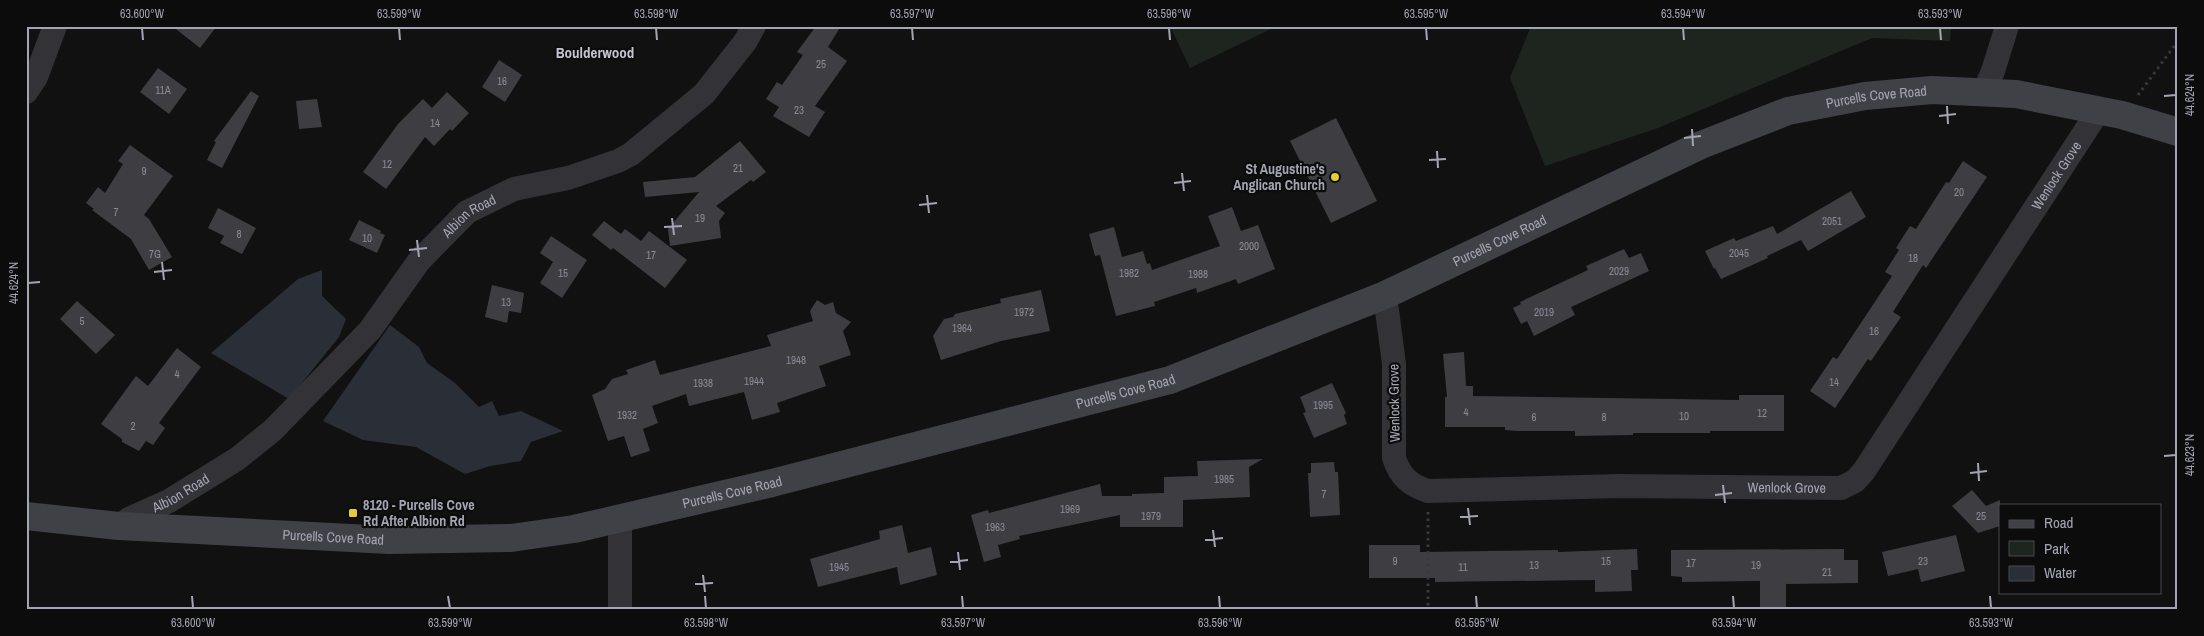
<svg xmlns="http://www.w3.org/2000/svg" width="2204" height="636" font-family="'Archivo Narrow',sans-serif">
<style>
.green{fill:#1e251f}
.water{fill:#2a2f37}
.building{fill:#3e3e42}
.lines{fill:none;stroke-linecap:round;stroke-linejoin:round}
.path{stroke:#38393e;stroke-width:3;stroke-dasharray:2.5 4;stroke-linecap:butt}
.street{stroke:#323237;stroke-width:24}
.secondary{stroke:#404147;stroke-width:28}
.ticks{fill:none;stroke:#a3a5b2;stroke-width:2}
.poi-dot{fill:#e7cd35;stroke:#0c0c0d;stroke-width:2}
.labels{text-anchor:middle;dominant-baseline:central;stroke-width:4.5;stroke-linejoin:round;paint-order:stroke}
.number-label{font-size:11px;fill:#8a8b96}
.street-label{font-size:14px;fill:#a3a5b2;stroke:#0c0c0d}
.poi-label{font-size:14px;font-weight:bold;fill:#a3a5b2;stroke:#0c0c0d;text-anchor:end}
.neighbourhood-label{font-size:15px;font-weight:bold;fill:#c4c5cf;stroke:#0c0c0d}
.neatline{fill:none;stroke:#a3a5b2;stroke-width:2}
.ticks-label{font-size:12px;text-anchor:middle;fill:#a3a5b2}
</style>
<rect width="100%" height="100%" fill="#111112"/>
<!-- green -->
<path class="green" d="M1170,26H1277L1190,68Z
M1531,26H1951L1950,41L1872,38L1658,128L1545,166L1510,78Z"/>
<!-- water -->
<path class="water" d="M322,270V296L346,319L339,337L289,399L211,353L298,279Z
M390,325L419,347L427,363L455,383L479,407L492,401L499,416L521,411L563,431L531,442L521,461L490,466L465,474L416,447L363,440L323,421Z"/>
<!-- building -->
<path class="building" d="M172,26H217L200,48Z
M816,26H841L828,47L847,61L815,106L825,112L809,137L773,116L779,107L766,99L777,82L782,85L803,55L797,52Z
M499,60L522,75L505,102L482,87Z
M158,68L187,89L169,114L140,92Z
M251,91L259,96L222,168L207,160L216,142L214,141Z
M447,92L469,113L452,131L450,129L434,146L425,137L386,189L363,172L398,124L423,99L432,108Z
M317,99L322,127L299,129L296,101Z
M1336,118L1377,201L1331,223L1290,141Z
M740,141L766,172L753,182L751,180L716,206L725,213L719,221L721,238L670,246L668,229L699,192L645,197L643,182L695,177Z
M130,145L173,176L144,215L149,219L172,257L149,270L131,239L92,210L94,209L86,203L98,187L105,193L123,164L118,161Z
M1963,161L1987,177L1926,268L1923,265L1893,312L1901,317L1871,361L1868,359L1835,408L1810,391L1833,357L1837,359L1892,276L1885,272L1899,250L1896,248L1910,226L1916,229L1946,182L1949,183Z
M1851,191L1866,217L1808,251L1801,240L1767,256L1768,258L1721,279L1715,268L1714,269L1705,251L1734,238L1736,241L1773,226L1777,234Z
M1232,207L1241,231L1258,225L1275,269L1238,284L1236,279L1197,293L1196,288L1154,302L1155,306L1116,316L1100,255L1095,256L1089,234L1114,227L1122,257L1143,251L1147,264L1150,263L1152,270L1220,246L1208,216Z
M218,208L256,228L242,254L220,243L224,236L208,228Z
M359,220L381,231L380,233L385,235L377,253L349,240Z
M604,221L621,234L625,229L641,241L649,231L687,260L665,288L613,248L611,250L592,235Z
M551,236L587,260L562,298L540,283L553,262L540,253Z
M1624,249L1629,258L1641,253L1649,271L1571,307L1575,315L1534,336L1527,321L1521,324L1513,308L1521,304L1520,302L1588,270L1586,266Z
M492,285L524,293L521,313L509,311L507,323L485,317Z
M1041,290L1050,331L1001,341L941,360L933,336L944,319L953,317L955,314L1001,303L1000,299Z
M817,300L825,305L833,302L836,313L851,322L843,331L851,355L819,366L826,386L777,403L780,412L752,420L744,392L689,406L686,394L652,406L658,423L643,429L650,451L631,457L624,436L608,441L592,395L605,389L612,379L628,374L626,370L655,360L660,375L771,346L767,335L813,321L810,311Z
M77,301L115,335L96,354L60,319Z
M177,348L201,367L159,423L165,428L153,445L146,441L139,451L122,442V439L101,424L136,376L148,386Z
M1464,352L1466,386H1473V396L1739,400V395H1784V431H1710V433H1633V435L1575,436V431H1518L1505,430V427H1445V397H1447L1443,354Z
M1332,383L1346,413L1344,415L1347,424L1314,438L1303,413L1306,412L1300,397Z
M1263,459L1249,467L1250,497L1183,500V527H1120V515L1019,536L1020,539L998,545L1001,557L984,562L971,515L988,510L989,513L1100,484L1102,496H1132V494L1164,493V477L1198,476L1197,461Z
M1334,462L1335,472H1338L1340,515L1310,517L1308,473H1311V463Z
M1972,490L1986,506L2000,500V526L1978,533L1952,506Z
M902,525L908,553L931,547L937,575L900,585L897,567L818,587L810,559L880,539L879,531Z
M1956,535L1965,571L1921,582L1918,569L1888,576L1882,552Z
M1369,545H1420V552L1558,550V552L1637,549L1638,570H1631L1632,591L1595,592V580L1435,582V578H1369Z
M1844,549V560H1858V583L1786,584V610H1760V581L1682,582V577L1671,576V550Z"/>
<g class="lines">
<!-- path -->
<path class="path" d="M2138,95L2178,41
M1428,512V610"/>
<!-- street -->
<g class="street">
<path d="M26,92L36,77L55,26"/>
<path d="M1984,92L1993,71L2007,26"/>
<path id="s1" d="M1385,295L1394,364V458C1400,476 1409,485 1428,491L1620,486L1841,488L1855,481L1864,471L2099,110"/>
<path d="M620,519V610"/>
<path id="s2" d="M119,526L129,519L169,501L237,459L273,430L370,330L419,261L467,212L514,189L568,178L618,161L631,154L704,94L745,42L754,26"/>
</g>
<!-- secondary -->
<path class="secondary" id="s3" d="M26,516L119,526L389,540L511,538L574,529L772,483L1170,380L1385,295L1701,145L1788,111L1865,96L1932,90L2016,94L2122,115L2178,132"/>
</g>
<!-- ticks -->
<path class="ticks" d="M142,28L143,40M399,28L400,40M656,28L657,40M912,28L913,40M1169,28L1170,40M1426,28L1427,40M1683,28L1684,40M1940,28L1941,40M2164,96L2176,95M1947,106L1948,124M1939,116L1956,114M1692,129L1693,146M1684,138L1701,136M1437,151L1438,168M1429,160L1446,159M1182,173L1184,191M1174,183L1191,181M927,195L929,213M919,205L937,203M672,218L674,235M664,227L682,226M417,240L419,257M409,250L427,248M162,262L164,280M154,272L172,270M28,283L40,282M2164,456L2176,455M1978,463L1979,481M1970,473L1987,471M1723,485L1725,503M1715,495L1732,493M1468,508L1470,525M1460,517L1478,516M1213,530L1215,547M1205,540L1223,538M958,552L960,570M950,562L968,560M703,575L705,592M695,584L713,583M192,596L193,608M448,596L450,608M705,596L706,608M962,596L963,608M1219,596L1220,608M1476,596L1477,608M1733,596L1734,608M1990,596L1991,608"/>
<!-- markers -->
<g class="poi-dot">
<circle cx="1335" cy="177" r="5"/>
<rect x="348" y="508" width="10" height="10" rx="2.5"/>
</g>
<g class="labels">
<!-- number labels -->
<g class="number-label">
<text x="821" y="64">25</text>
<text x="502" y="81">16</text>
<text x="163" y="90">11A</text>
<text x="799" y="110">23</text>
<text x="435" y="123">14</text>
<text x="387" y="164">12</text>
<text x="738" y="168">21</text>
<text x="144" y="171">9</text>
<text x="1959" y="192">20</text>
<text x="116" y="212">7</text>
<text x="700" y="218">19</text>
<text x="1832" y="221">2051</text>
<text x="239" y="234">8</text>
<text x="367" y="238">10</text>
<text x="1249" y="246">2000</text>
<text x="1739" y="253">2045</text>
<text x="155" y="254">7G</text>
<text x="651" y="255">17</text>
<text x="1913" y="258">18</text>
<text x="1619" y="271">2029</text>
<text x="563" y="273">15</text>
<text x="1129" y="273">1982</text>
<text x="1198" y="274">1988</text>
<text x="506" y="302">13</text>
<text x="1024" y="312">1972</text>
<text x="1544" y="312">2019</text>
<text x="82" y="321">5</text>
<text x="962" y="328">1964</text>
<text x="1874" y="331">16</text>
<text x="796" y="360">1948</text>
<text x="177" y="374">4</text>
<text x="754" y="381">1944</text>
<text x="1834" y="382">14</text>
<text x="703" y="383">1938</text>
<text x="1323" y="405">1995</text>
<text x="1466" y="412">4</text>
<text x="1762" y="413">12</text>
<text x="627" y="415">1932</text>
<text x="1684" y="416">10</text>
<text x="1534" y="417">6</text>
<text x="1604" y="417">8</text>
<text x="133" y="426">2</text>
<text x="1224" y="479">1985</text>
<text x="1324" y="494">7</text>
<text x="1070" y="509">1969</text>
<text x="1151" y="516">1979</text>
<text x="1981" y="516">25</text>
<text x="995" y="527">1963</text>
<text x="1395" y="561">9</text>
<text x="1606" y="561">15</text>
<text x="1923" y="561">23</text>
<text x="1691" y="563">17</text>
<text x="1534" y="565">13</text>
<text x="1756" y="565">19</text>
<text x="839" y="567">1945</text>
<text x="1463" y="567">11</text>
<text x="1827" y="572">21</text>
</g>
<!-- street labels -->
<g class="street-label">
<text stroke="none"><textPath href="#s3" startOffset="1928">Purcells Cove Road</textPath></text>
<text stroke="none"><textPath href="#s1" startOffset="1008">Wenlock Grove</textPath></text>
<text stroke="none"><textPath href="#s2" startOffset="474">Albion Road</textPath></text>
<text stroke="none"><textPath href="#s3" startOffset="1522">Purcells Cove Road</textPath></text>
<text stroke="none"><textPath href="#s3" startOffset="1118">Purcells Cove Road</textPath></text>
<text transform="translate(1394 403) rotate(-91)">Wenlock Grove</text>
<text stroke="none"><textPath href="#s1" startOffset="572">Wenlock Grove</textPath></text>
<text stroke="none"><textPath href="#s3" startOffset="712">Purcells Cove Road</textPath></text>
<text stroke="none"><textPath href="#s2" startOffset="70">Albion Road</textPath></text>
<text stroke="none"><textPath href="#s3" startOffset="308">Purcells Cove Road</textPath></text>
</g>
<!-- poi labels -->
<g class="poi-label">
<text x="1325" y="169">St Augustine's<tspan x="1325" dy="16">Anglican Church</tspan></text>
<text x="363" y="505" text-anchor="start">8120 - Purcells Cove<tspan x="363" dy="16">Rd After Albion Rd</tspan></text>
</g>
<!-- neighbourhood labels -->
<g class="neighbourhood-label">
<text x="595" y="52">Boulderwood</text>
</g>
</g>
<!-- border -->
<rect width="2204" height="636" fill="none" stroke="#0c0c0d" stroke-width="55"/>
<!-- legend -->
<rect x="1999" y="504" width="162" height="90" fill="#0c0c0d" stroke="#48494f"/>
<rect x="2009" y="520" width="25" height="8" fill="#404147" stroke="#48494f"/>
<text x="2044" y="528" font-size="15" fill="#a3a5b2">Road</text>
<rect x="2009" y="541" width="25" height="15" fill="#1e251f" stroke="#48494f"/>
<text x="2044" y="554" font-size="15" fill="#a3a5b2">Park</text>
<rect x="2009" y="566" width="25" height="15" fill="#2a2f37" stroke="#48494f"/>
<text x="2044" y="578" font-size="15" fill="#a3a5b2">Water</text>
<rect x="28" y="28" width="2148" height="580" class="neatline"/>
<g class="ticks-label">
<text x="142" y="18">63.600°W</text>
<text x="399" y="18">63.599°W</text>
<text x="656" y="18">63.598°W</text>
<text x="912" y="18">63.597°W</text>
<text x="1169" y="18">63.596°W</text>
<text x="1426" y="18">63.595°W</text>
<text x="1683" y="18">63.594°W</text>
<text x="1940" y="18">63.593°W</text>
<text transform="translate(2190 95) rotate(-90)" y="4">44.624°N</text>
<text transform="translate(14 283) rotate(-90)" y="4">44.624°N</text>
<text transform="translate(2190 455) rotate(-90)" y="4">44.623°N</text>
<text x="193" y="627">63.600°W</text>
<text x="450" y="627">63.599°W</text>
<text x="706" y="627">63.598°W</text>
<text x="963" y="627">63.597°W</text>
<text x="1220" y="627">63.596°W</text>
<text x="1477" y="627">63.595°W</text>
<text x="1734" y="627">63.594°W</text>
<text x="1991" y="627">63.593°W</text>
</g>
</svg>
